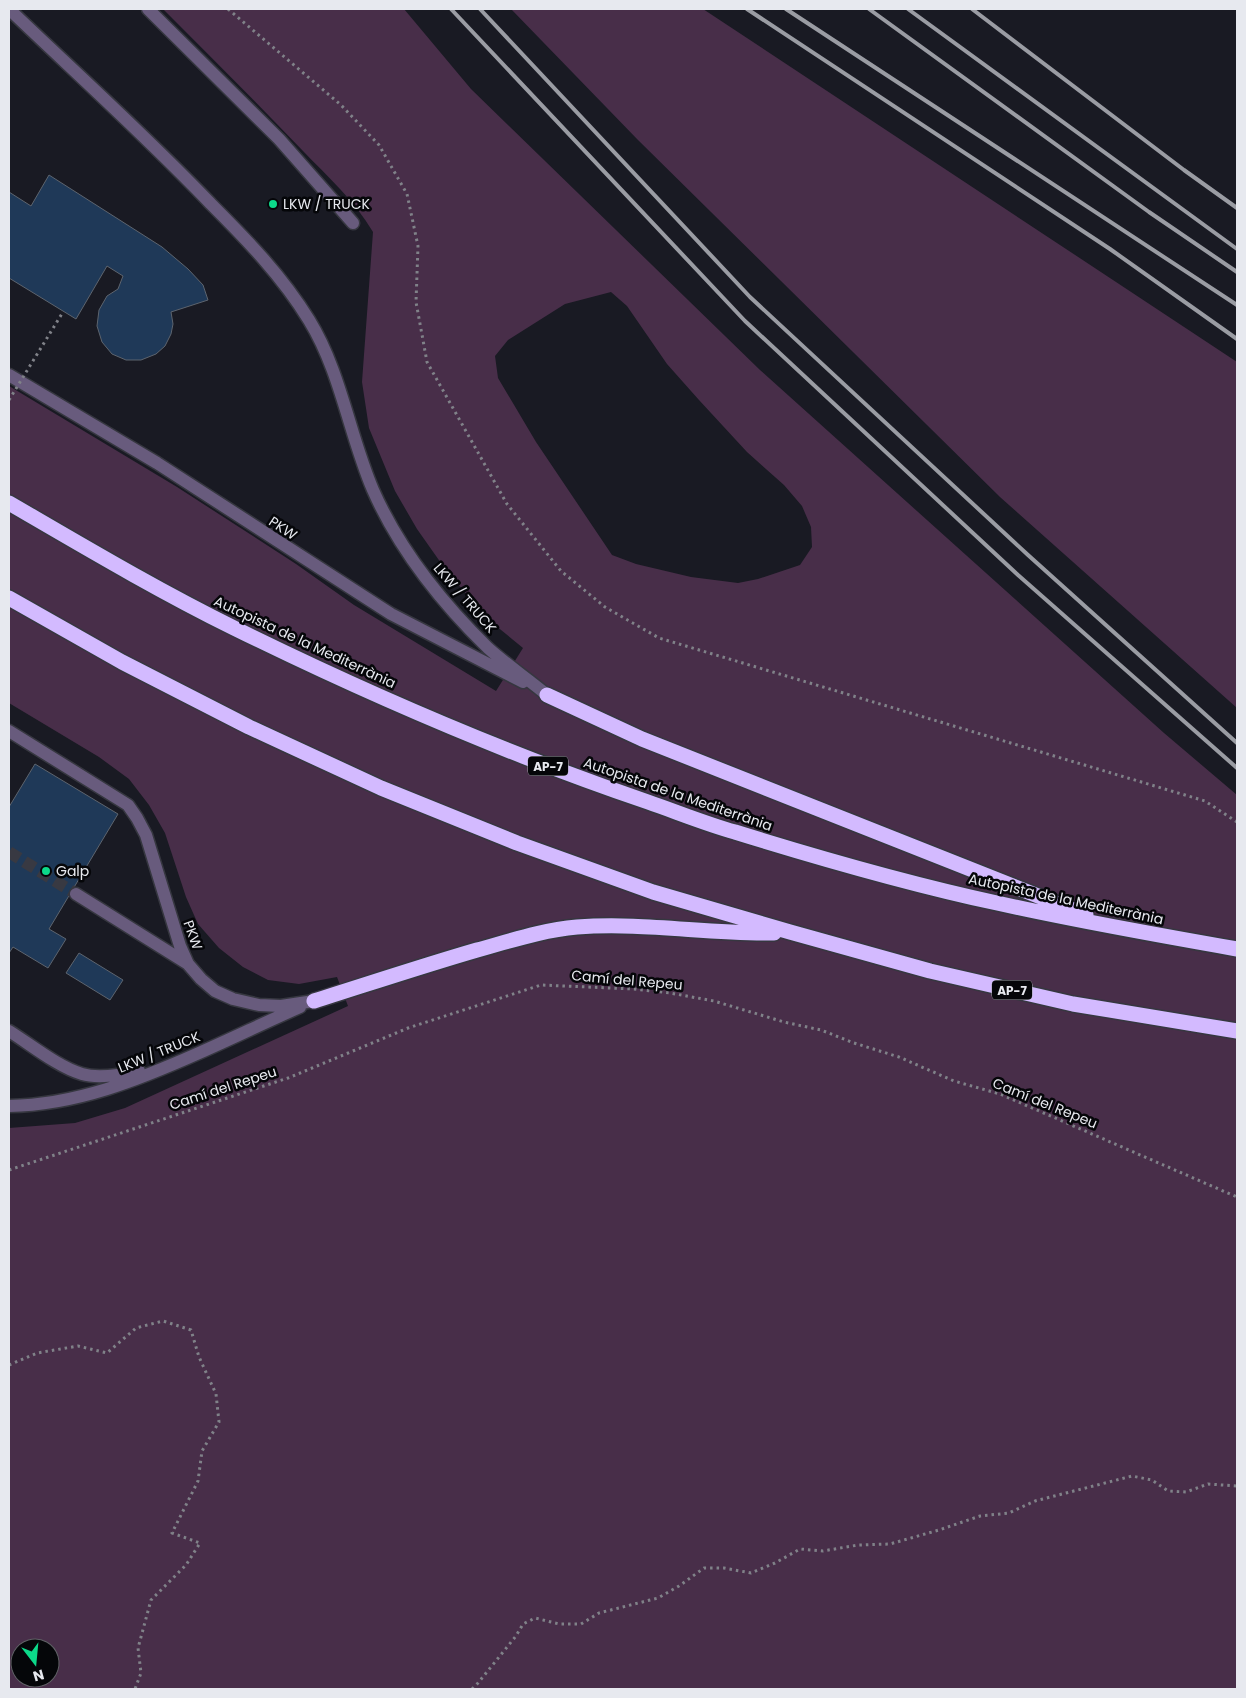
<svg xmlns="http://www.w3.org/2000/svg" width="1246" height="1698" font-family="Poppins,sans-serif">
<style>
.green{fill:#482e49;fill-rule:evenodd}
.building{fill:#1f3958;stroke:#5d646e}
.lines{fill:none;stroke-linecap:round;stroke-linejoin:round}
.minor-tunnel{stroke:#383942;stroke-width:12;stroke-dasharray:12 6;stroke-linecap:butt}
.minor-casing{stroke:#363740;stroke-width:15}
.highway-casing{stroke:#363740;stroke-width:18}
.path{stroke:#808289;stroke-width:3;stroke-dasharray:2.5 4;stroke-linecap:butt}
.minor{stroke:#685b7d;stroke-width:12}
.highway{stroke:#d3baff;stroke-width:15}
.rail{stroke:#9a9ca3;stroke-width:4}
.path-bridge{stroke:#808289;stroke-width:3;stroke-dasharray:2.5 4;stroke-linecap:butt}
.poi-dot{fill:#0cd98a;stroke:#050609;stroke-width:2}
.labels{text-anchor:middle;dominant-baseline:central;stroke-width:5;stroke-linejoin:round;paint-order:stroke}
.shield{fill:#050609;stroke:#a3a5aa;stroke-width:1}
.shield-label{font-size:12px;font-weight:bold;fill:#e7e9ef}
.poi-label{font-size:14px;fill:#e7e9ef;stroke:#050609;text-anchor:start}
.street-label{font-size:14px;fill:#e7e9ef;stroke:#050609}
</style>
<rect width="100%" height="100%" fill="#191a23"/>
<!-- green -->
<path class="green" d="M163,9H404L471,89L760,370L1164,733L1237,795V1689H9V1128L75,1123L125,1108L348,1006L337,977L299,984L268,980L243,967L219,948L198,924L186,897L165,833L149,805L129,779L99,757L9,703V386L177,487L296,564L354,605L496,691L523,648L490,621L448,573L417,529L395,491L369,428L362,382L373,232C355,201 327,176 303,151C257,103 210,56 163,9ZM611,292L627,306L667,364L699,400L747,452L784,485L802,506L811,527L812,547L800,565L758,579L738,583L691,577L636,564L612,555L536,442L498,378L495,356L508,340L565,304ZM20,1648H50V1678H20Z
M511,9H703L1237,362V708L1000,497L638,140Z"/>
<!-- building -->
<path class="building" d="M49,175L162,247L188,269L203,285L208,300L171,312L173,324L171,334L165,346L156,354L141,360H126L112,354L102,342L97,326L99,310L107,296L118,289L123,276L107,266L76,319L9,278V192L31,206Z
M35,764L118,814L49,929L66,939L48,968L13,947L9,953V807Z
M79,953L123,980L110,1000L66,973Z"/>
<g class="lines">
<!-- minor-tunnel -->
<path class="minor-tunnel" d="M9,852L76,894"/>
<!-- minor casing -->
<g class="minor-casing">
<path id="minor" d="M9,9C77,74 146,136 211,204C247,240 282,276 309,320C341,372 349,434 373,490C399,549 442,603 488,648C507,665 528,679 547,695
M148,9L279,139L353,223
M9,375L157,463L391,614L523,682
M9,731L128,805L137,818L146,835L180,946L188,964L201,979L215,991L233,999L259,1005L281,1006L314,1001
M76,894L188,964
M9,1031C30,1044 58,1067 82,1074C99,1079 121,1075 139,1071
M9,1106C76,1105 138,1080 199,1053C233,1038 266,1022 300,1007"/>
</g>
<!-- highway casing -->
<g class="highway-casing">
<path id="highway" d="M9,503C83,546 157,590 234,628C368,694 507,754 648,802C677,812 706,824 735,832C822,859 909,884 997,903C1077,921 1157,935 1237,949
M9,598L122,662L249,727L381,788L517,843L653,892L790,932L930,971L1073,1004L1237,1031
M547,695L642,739L1086,915
M314,1001C368,984 422,966 477,950C510,941 543,930 577,927C643,922 708,934 774,933"/>
</g>
<!-- path -->
<path class="path" d="M228,9L341,105L379,145L407,194L418,246L416,302L427,362L507,504L561,571L605,607L659,638L1205,801L1237,822
M9,1170L288,1078L408,1028L541,985L634,989L670,993L714,1001L784,1022L821,1030L854,1043L899,1057L954,1081L1000,1094L1237,1197
M9,1365L37,1353L78,1346L107,1353L136,1328L163,1321L191,1330L199,1357L216,1394L219,1422L202,1451L198,1481L172,1533L200,1543L186,1565L151,1600L138,1648L141,1673L135,1689
M472,1689L478,1683L516,1636L523,1624L535,1618L559,1624H581L599,1613L658,1598L679,1586L704,1568H724L751,1573L775,1563L800,1549L823,1551L858,1545L890,1544L939,1530L980,1516L1009,1513L1035,1501L1132,1476L1152,1480L1168,1491L1186,1492L1208,1484L1237,1486"/>
<!-- minor -->
<use href="#minor" class="minor"/>
<!-- highway -->
<use href="#highway" class="highway"/>
<!-- rail -->
<path class="rail" d="M451,9L745,321L1018,575L1237,768
M480,9L750,297L1028,555L1237,743
M747,9L1110,249L1237,339
M786,9L1237,305
M869,9L1149,212L1237,272
M908,9L1237,249
M972,9L1184,170L1237,208"/>
<!-- path-bridge -->
<path class="path-bridge" d="M9,400L63,312"/>
</g>
<!-- markers -->
<g class="poi-dot">
<circle cx="273" cy="204" r="5"/>
<circle cx="46" cy="871" r="5"/>
</g>
<g class="labels">
<!-- shield labels -->
<g class="shield">
<rect x="528" y="756.5" width="40" height="19" rx="4"/>
<rect x="992" y="980.5" width="40" height="19" rx="4"/>
</g>
<g class="shield-label">
<text x="548" y="766">AP-7</text>
<text x="1012" y="990">AP-7</text>
</g>
<!-- poi labels -->
<g class="poi-label">
<text x="283" y="204">LKW / TRUCK</text>
<text x="56" y="871">Galp</text>
</g>
<!-- street labels -->
<g class="street-label">
<text transform="translate(283 528) rotate(33)">PKW</text>
<text transform="translate(465 598) rotate(49)">LKW / TRUCK</text>
<text transform="translate(305 642) rotate(25)">Autopista de la Mediterrània</text>
<text transform="translate(678 794) rotate(19)">Autopista de la Mediterrània</text>
<text transform="translate(1066 899) rotate(12)">Autopista de la Mediterrània</text>
<text transform="translate(193 935) rotate(70)">PKW</text>
<text transform="translate(627 980) rotate(5)">Camí del Repeu</text>
<text transform="translate(159 1052) rotate(-22)">LKW / TRUCK</text>
<text transform="translate(223 1088) rotate(-18)">Camí del Repeu</text>
<text transform="translate(1045 1103) rotate(22)">Camí del Repeu</text>
</g>
</g>
<!-- border -->
<rect width="1246" height="1698" fill="none" stroke="#e7e9ef" stroke-width="20"/>
<!-- north arrow -->
<g transform="translate(35 1663) rotate(164)"><circle r="24" fill="#050609" stroke="#5f6165"/>
<path d="M0-4L9 19L0 12L-9 19Z" fill="#0cd98a"/>
<text y="-8" font-size="14" font-weight="bold" text-anchor="middle" fill="#e7e9ef">N</text>
</g>
</svg>
